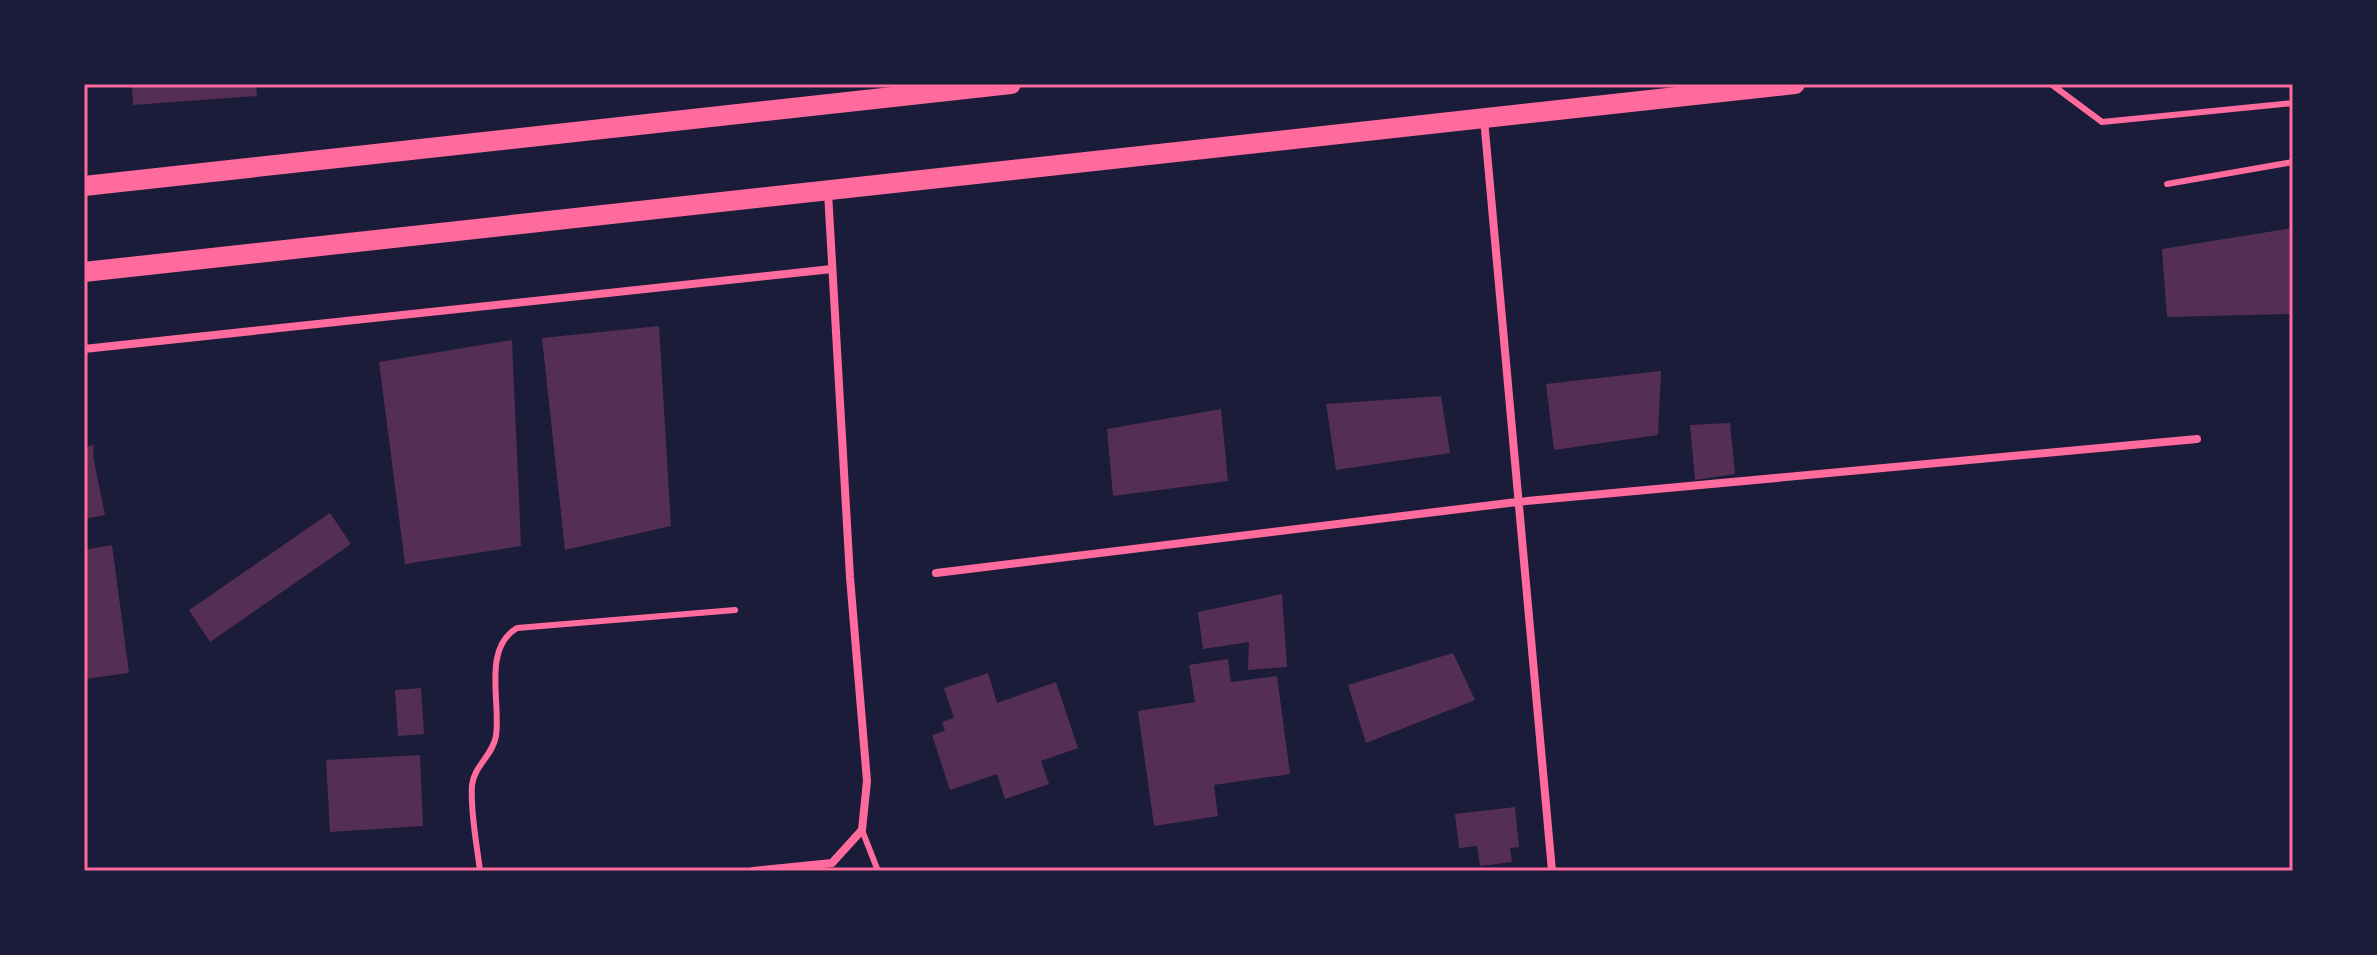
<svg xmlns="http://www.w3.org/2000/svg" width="2377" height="955" font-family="Mulish,sans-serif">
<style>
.building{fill:#542f53}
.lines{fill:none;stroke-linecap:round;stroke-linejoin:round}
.service{stroke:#ff6b9d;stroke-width:6}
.minor{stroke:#ff6b9d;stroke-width:8}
.primary{stroke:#ff6b9d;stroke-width:20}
.neatline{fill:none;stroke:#ff6b9d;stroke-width:3}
</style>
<rect width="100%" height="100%" fill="#1b1b3a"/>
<!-- building -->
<path class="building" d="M132,84H256L257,96L133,105Z
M2293,228V314L2167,317L2162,249Z
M659,326L671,526L565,550L542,338Z
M512,340L521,546L405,564L379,362Z
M1661,371L1658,435L1554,450L1546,384Z
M1441,396L1450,453L1336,470L1326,404Z
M1221,409L1228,481L1113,496L1107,429Z
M1730,423L1735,474L1695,480L1690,425Z
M94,445L93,456L105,515L84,519V447Z
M330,513L351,544L210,642L189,610Z
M112,545L129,673L84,679V550Z
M1282,594L1287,667L1248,670L1249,642L1203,649L1198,612Z
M1453,653L1475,700L1366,743L1348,685Z
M1228,659L1231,682L1277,676L1290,774L1214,785L1218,816L1154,826L1138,711L1195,702L1189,665Z
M988,673L997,703L1056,682L1078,748L1041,761L1049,784L1005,799L997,774L950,790L932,735L945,731L942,722L954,718L944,688Z
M421,688L424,734L398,736L395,690Z
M420,755L423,826L330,832L326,760Z
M1515,807L1519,847L1510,848L1512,862L1480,866L1477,846L1459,848L1455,814Z"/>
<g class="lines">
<!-- service -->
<path class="service" d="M2051,84L2102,122L2293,103
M2167,184L2293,162
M862,830L878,871
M480,871C477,845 470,811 472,785C474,766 493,755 496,736C501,702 482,649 517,628L735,610"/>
<!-- minor -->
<path class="minor" d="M1484,119L1552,871
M84,349L832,269
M936,573L1517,502L2197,439
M753,871L832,863L862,830L867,781L850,577L828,192"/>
<!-- primary -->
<path class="primary" d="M84,186L1011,84
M84,272L1795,84"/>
</g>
<!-- border -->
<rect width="2377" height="955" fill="none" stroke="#1b1b3a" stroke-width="172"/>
<rect x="86" y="86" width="2205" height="783" class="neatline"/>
</svg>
